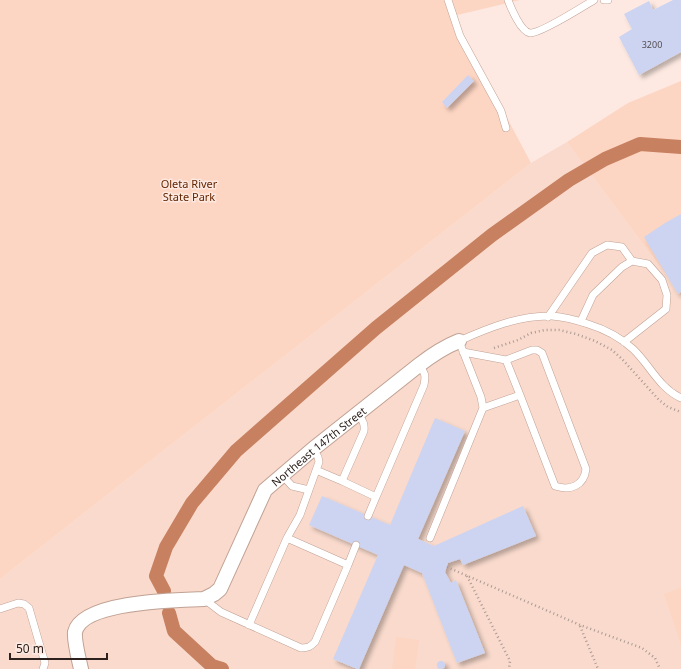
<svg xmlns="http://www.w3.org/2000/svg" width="681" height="669" font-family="'Noto Sans',sans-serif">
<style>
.built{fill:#f9dacc}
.green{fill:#fdd5c3}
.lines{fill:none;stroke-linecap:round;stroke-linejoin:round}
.canal{stroke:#c78060;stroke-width:14}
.building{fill:#cdd4f1;filter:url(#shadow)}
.service-casing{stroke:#c0a295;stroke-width:8}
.minor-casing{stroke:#c0a295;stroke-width:16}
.path{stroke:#ab9a93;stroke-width:2.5;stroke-dasharray:1 3;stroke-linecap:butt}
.service{stroke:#fff;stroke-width:7}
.minor{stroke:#fff;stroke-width:14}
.labels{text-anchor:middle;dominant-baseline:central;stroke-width:3;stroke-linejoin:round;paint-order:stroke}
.number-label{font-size:9px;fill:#544e51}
.park-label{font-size:11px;fill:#652500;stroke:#fde9e1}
.street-label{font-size:11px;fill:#2c211c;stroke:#fde9e1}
</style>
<defs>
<filter id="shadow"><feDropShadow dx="3.5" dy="3.5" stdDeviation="2" flood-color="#0004"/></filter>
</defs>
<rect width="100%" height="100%" fill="#fde9e1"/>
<!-- built -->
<path class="built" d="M567,142L681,295V669H0V579L150,461L531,163Z"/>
<!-- green -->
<path class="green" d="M0,0H520L453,16L531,163L150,461L0,579Z
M681,81V295L567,142L628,103Z
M681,588V645L664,594Z
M396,637L419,640L415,669H392Z"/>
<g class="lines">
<!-- canal -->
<path class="canal" d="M164,591L156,576L166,547L192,503L236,451L376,328L492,235L569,180L605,159L640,144L681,147
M169,613L174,631L212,666L222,669"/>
</g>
<!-- building -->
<path class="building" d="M673,0H681V52L639,75L619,37L632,29L624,14L649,1L653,10Z
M468,75L474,81L447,108L442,102Z
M681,214V292L678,294L644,237L665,223Z
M435,418L465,431L418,539L434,546L523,506L536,536L463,565L460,559L448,563L445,572L451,583L456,580L485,653L457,663L422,573L404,565L359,669H357L333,659L378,555L309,525L322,496L390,525Z
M437 665a4 4 0 1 1 8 0a4 4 0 1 1-8 0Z"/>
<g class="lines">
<!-- service casing -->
<g class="service-casing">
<path id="service" d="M448,0L460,36L501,111L506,128
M508,0C511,8 521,32 530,33C540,34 584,6 594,0
M604,0H608
M548,317L592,253L607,245L622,247L632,261
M581,321L593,295L622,267L632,261L648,264L662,280L667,295L666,309L624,342
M463,352L506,360
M483,408L520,395L555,486C570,491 584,486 586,469L542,353L537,350H532L506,360L520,395
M316,470L342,481L376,497L424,385C426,375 425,373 419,365
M282,475L292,486L309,490
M342,481L364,431C365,423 362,420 358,413
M368,516L376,497
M430,538L483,408L481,397L459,341C488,328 520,315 552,316C564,317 576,320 588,324C604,329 620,337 633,349C650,365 659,388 681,398
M348,565L356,545
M204,599L221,612L301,648C308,648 310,647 315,642L348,565L287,538
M0,609L18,603L24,604L29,608L45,663L43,669
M249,625L287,538L300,515L319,462L318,457L313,449"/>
</g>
<!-- minor casing -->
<g class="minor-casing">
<g id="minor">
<path id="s1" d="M81,669C79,660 74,641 75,632C82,601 178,600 204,599L214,594L220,589L265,490L313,449L419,365C432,355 444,347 459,341"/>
</g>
</g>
<!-- path -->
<path class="path" d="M494,348L518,340L531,333L545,330H559L576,334L595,341L612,350L622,359L659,400L668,407L681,412
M447,567L580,625L642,648L655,658L660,669
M467,576L510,661L509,669
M580,626L598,669"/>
<!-- service -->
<use href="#service" class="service"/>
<!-- minor -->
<use href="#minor" class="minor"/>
</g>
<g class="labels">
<!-- number labels -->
<g class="number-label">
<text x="652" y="44">3200</text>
</g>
<!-- park labels -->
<g class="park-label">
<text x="189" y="183">Oleta River<tspan x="189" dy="13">State Park</tspan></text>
</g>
<!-- street labels -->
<g class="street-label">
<text stroke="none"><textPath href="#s1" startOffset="373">Northeast 147th Street</textPath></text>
</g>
</g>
<!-- scale -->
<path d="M10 653v6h97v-6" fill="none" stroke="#2c211c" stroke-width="2"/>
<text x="16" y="653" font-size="12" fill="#2c211c" stroke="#fde9e1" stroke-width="3" paint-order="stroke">50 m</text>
</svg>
